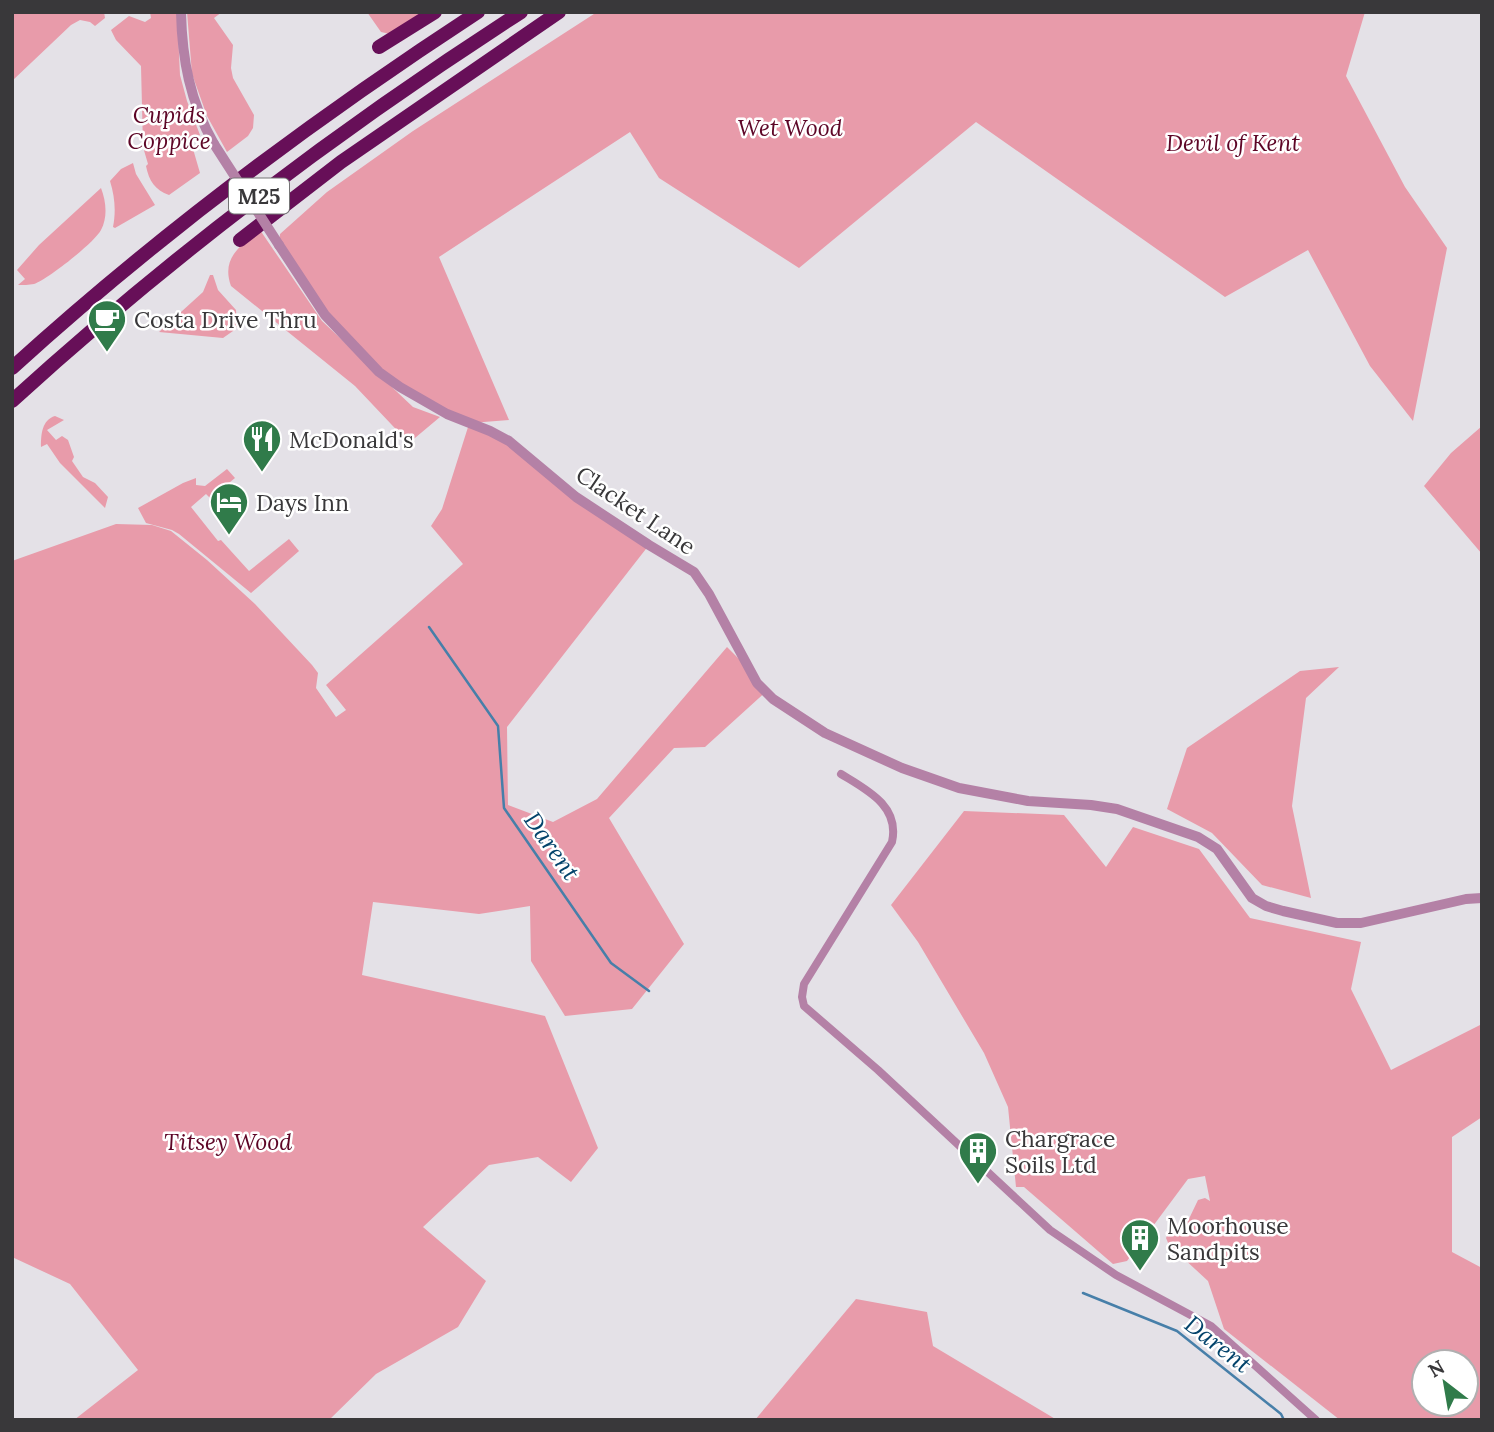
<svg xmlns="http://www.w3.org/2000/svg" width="1494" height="1432" font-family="Lora,serif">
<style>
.green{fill:#e89baa;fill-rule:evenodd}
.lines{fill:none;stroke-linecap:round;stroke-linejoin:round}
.stream{stroke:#477fa9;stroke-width:2.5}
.minor{stroke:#b481a6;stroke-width:8}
.tertiary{stroke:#b481a6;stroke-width:10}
.motorway{stroke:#670f58;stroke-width:14}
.tertiary-bridge{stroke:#b481a6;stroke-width:10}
.labels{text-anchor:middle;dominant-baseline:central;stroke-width:5;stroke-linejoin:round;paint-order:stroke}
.shield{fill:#fff;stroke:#747475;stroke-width:2}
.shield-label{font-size:21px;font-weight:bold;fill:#39383a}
.park-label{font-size:23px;font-style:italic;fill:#5d0526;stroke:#fff}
.poi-label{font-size:23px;fill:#39383a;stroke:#fff;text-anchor:start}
.street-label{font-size:23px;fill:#39383a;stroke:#fff}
.water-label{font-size:24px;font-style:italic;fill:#03436b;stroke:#fff}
</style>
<rect width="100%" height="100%" fill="#e4e1e7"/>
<!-- green -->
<path class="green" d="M12,12H104L105,18L95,26L90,22L80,20L71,25L12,81Z
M150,12H177L180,75L187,101L200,135L191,142L200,173L169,195C155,190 149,181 146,166L148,164L143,147L141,66L116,40L111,30L129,16L145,22L151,18Z
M187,12H222L214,18L233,45L231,68L233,78L254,115L253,128L248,136L227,152L207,116L192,74Z
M367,12H429L390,34L381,32Z
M597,12H1365L1346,76L1405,187L1447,248L1413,421L1370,366L1308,250L1225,297L976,122L799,268L659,178L630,132L439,257L509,420L471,423L490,431L649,545L507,727L508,805L553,822L597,799L727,647L769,689L705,747L674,748L609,818L684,944L632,1009L565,1016L531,961L530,906L479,914L373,902L362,975L545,1016L598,1148L571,1182L538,1157L489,1165L423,1227L486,1281L458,1327L376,1374L329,1420H74L138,1370L70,1284L12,1257V561L116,524L152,525L171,531L207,560L255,604L312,665L318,673L316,688L336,717L346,710L326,685L463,564L431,526L442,509L469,424L400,387L341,334L279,245L280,234L327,192L413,131Z
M133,163L136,174L155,205L115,228L113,227C116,212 115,197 110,181L121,169Z
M101,188C106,201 108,217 101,230C95,242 47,280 34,284C29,285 23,285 18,285L25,279L17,270L39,245Z
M260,230L322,321L413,407L440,417L409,443L355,386L231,286C221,258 240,246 260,230Z
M210,275H213L218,290L236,310L237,326L233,331L223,338L159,332L203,292Z
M55,416L64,420L47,430L56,440L62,436L68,440L74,457L72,461L83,477L95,483L108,497L105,508L60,463L47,444L41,447C41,434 42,420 55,416Z
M1482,426V554L1424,486L1451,453Z
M227,469L235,478L219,491L214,502L206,494L191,507L218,541L221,540L249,571L289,539L299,551L251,593L179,534L172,530L146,523L138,508L183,483L196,478V485L205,486Z
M1339,667L1306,698L1292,806L1311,898L1262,885L1212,833L1167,809L1187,748L1300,671Z
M964,811L1064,815L1106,867L1133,827L1199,849L1250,918L1361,942L1351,989L1391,1070L1482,1024V1117L1452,1137V1252L1482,1268V1420H1340L1224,1329L1208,1281L1169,1245L1166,1238L1172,1225L1187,1223L1198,1200L1205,1198L1210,1201L1205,1176L1188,1179L1127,1261L1113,1264L1024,1187H1016L1008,1107L984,1053L918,942L891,905ZM1424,1362H1466V1404H1424Z
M856,1299L927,1312L933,1346L1057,1420H755Z"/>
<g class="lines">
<!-- stream -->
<path class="stream" d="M429,627L498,726L504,808L611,963L649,991
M1083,1293L1177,1331L1281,1414L1284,1420"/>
<!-- minor -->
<path class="minor" d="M841,774C867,790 900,806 892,842L804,984L802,997L804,1006L878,1070L1050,1230L1116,1275L1211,1326L1316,1420"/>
<!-- tertiary -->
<path class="tertiary" d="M181,12C182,59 190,102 214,144
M279,245L325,315L379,372L400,387L447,414L490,431L509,441L576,497L649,545L694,572L709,594L757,683L773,699L825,733L902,768L959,788L1028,801L1091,805L1117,809L1198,837L1217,849L1252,898L1266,906L1283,911L1337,923H1361L1466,899L1482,898"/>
<!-- motorway -->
<path class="motorway" d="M379,47L435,12
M240,240L341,162L559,12
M12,368C157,236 314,119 478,12
M12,401C170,257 341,128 521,12"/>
<!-- tertiary-bridge -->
<path class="tertiary-bridge" d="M214,144L279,245"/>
</g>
<!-- icons -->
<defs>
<g id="cafe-pin" transform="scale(2.0125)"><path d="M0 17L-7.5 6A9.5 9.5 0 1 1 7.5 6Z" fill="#307b4a" stroke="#fff"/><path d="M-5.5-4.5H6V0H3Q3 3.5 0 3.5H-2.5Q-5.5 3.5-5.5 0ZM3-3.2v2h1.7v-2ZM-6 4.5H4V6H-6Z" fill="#fff"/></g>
<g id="restaurant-pin" transform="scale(2.0125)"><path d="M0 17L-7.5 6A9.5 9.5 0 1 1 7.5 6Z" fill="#307b4a" stroke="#fff"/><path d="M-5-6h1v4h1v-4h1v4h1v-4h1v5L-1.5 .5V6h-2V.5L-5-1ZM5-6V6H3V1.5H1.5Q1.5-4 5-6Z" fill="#fff"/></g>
<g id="hotel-pin" transform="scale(2.0125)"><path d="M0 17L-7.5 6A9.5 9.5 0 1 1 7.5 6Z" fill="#307b4a" stroke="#fff"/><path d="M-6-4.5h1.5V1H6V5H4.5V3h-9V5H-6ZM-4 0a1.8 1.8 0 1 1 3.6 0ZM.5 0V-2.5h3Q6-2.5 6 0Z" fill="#fff"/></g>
<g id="building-pin" transform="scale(2.0125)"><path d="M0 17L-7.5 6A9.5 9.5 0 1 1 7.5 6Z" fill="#307b4a" stroke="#fff"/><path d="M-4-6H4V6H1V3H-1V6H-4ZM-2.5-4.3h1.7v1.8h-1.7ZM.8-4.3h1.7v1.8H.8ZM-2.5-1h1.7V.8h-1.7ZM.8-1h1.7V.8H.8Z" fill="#fff"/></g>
</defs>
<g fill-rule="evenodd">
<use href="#cafe-pin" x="107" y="319"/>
<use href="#restaurant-pin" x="262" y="439"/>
<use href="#hotel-pin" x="229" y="502"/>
<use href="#building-pin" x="978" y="1151"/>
<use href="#building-pin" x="1140" y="1238"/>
</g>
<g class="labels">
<!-- shield labels -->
<rect class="shield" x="229" y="178.5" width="60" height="35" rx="5"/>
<g class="shield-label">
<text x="259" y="196">M25</text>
</g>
<!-- park labels -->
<g class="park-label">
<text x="169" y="114">Cupids<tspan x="169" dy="26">Coppice</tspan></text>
<text x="790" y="127">Wet Wood</text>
<text x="1233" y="142">Devil of Kent</text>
<text x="228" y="1141">Titsey Wood</text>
</g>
<!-- poi labels -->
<g class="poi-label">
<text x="134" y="319">Costa Drive Thru</text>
<text x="289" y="439">McDonald's</text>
<text x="256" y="502">Days Inn</text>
<text x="1005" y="1138">Chargrace<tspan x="1005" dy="26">Soils Ltd</tspan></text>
<text x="1167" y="1225">Moorhouse<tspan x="1167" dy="26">Sandpits</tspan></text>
</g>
<!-- street labels -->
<g class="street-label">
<text transform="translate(636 510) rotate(34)">Clacket Lane</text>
</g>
<!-- water labels -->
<g class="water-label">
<text transform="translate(552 846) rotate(55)">Darent</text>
<text transform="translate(1218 1344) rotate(38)">Darent</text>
</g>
</g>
<!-- border -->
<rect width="1494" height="1432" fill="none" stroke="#39383a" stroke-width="28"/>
<!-- north arrow -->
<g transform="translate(1445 1383) rotate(329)"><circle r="33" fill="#ffffff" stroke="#b0afb0" stroke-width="2"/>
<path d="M0-5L12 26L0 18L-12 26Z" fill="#307b4a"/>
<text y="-10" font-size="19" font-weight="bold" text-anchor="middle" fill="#39383a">N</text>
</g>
</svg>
